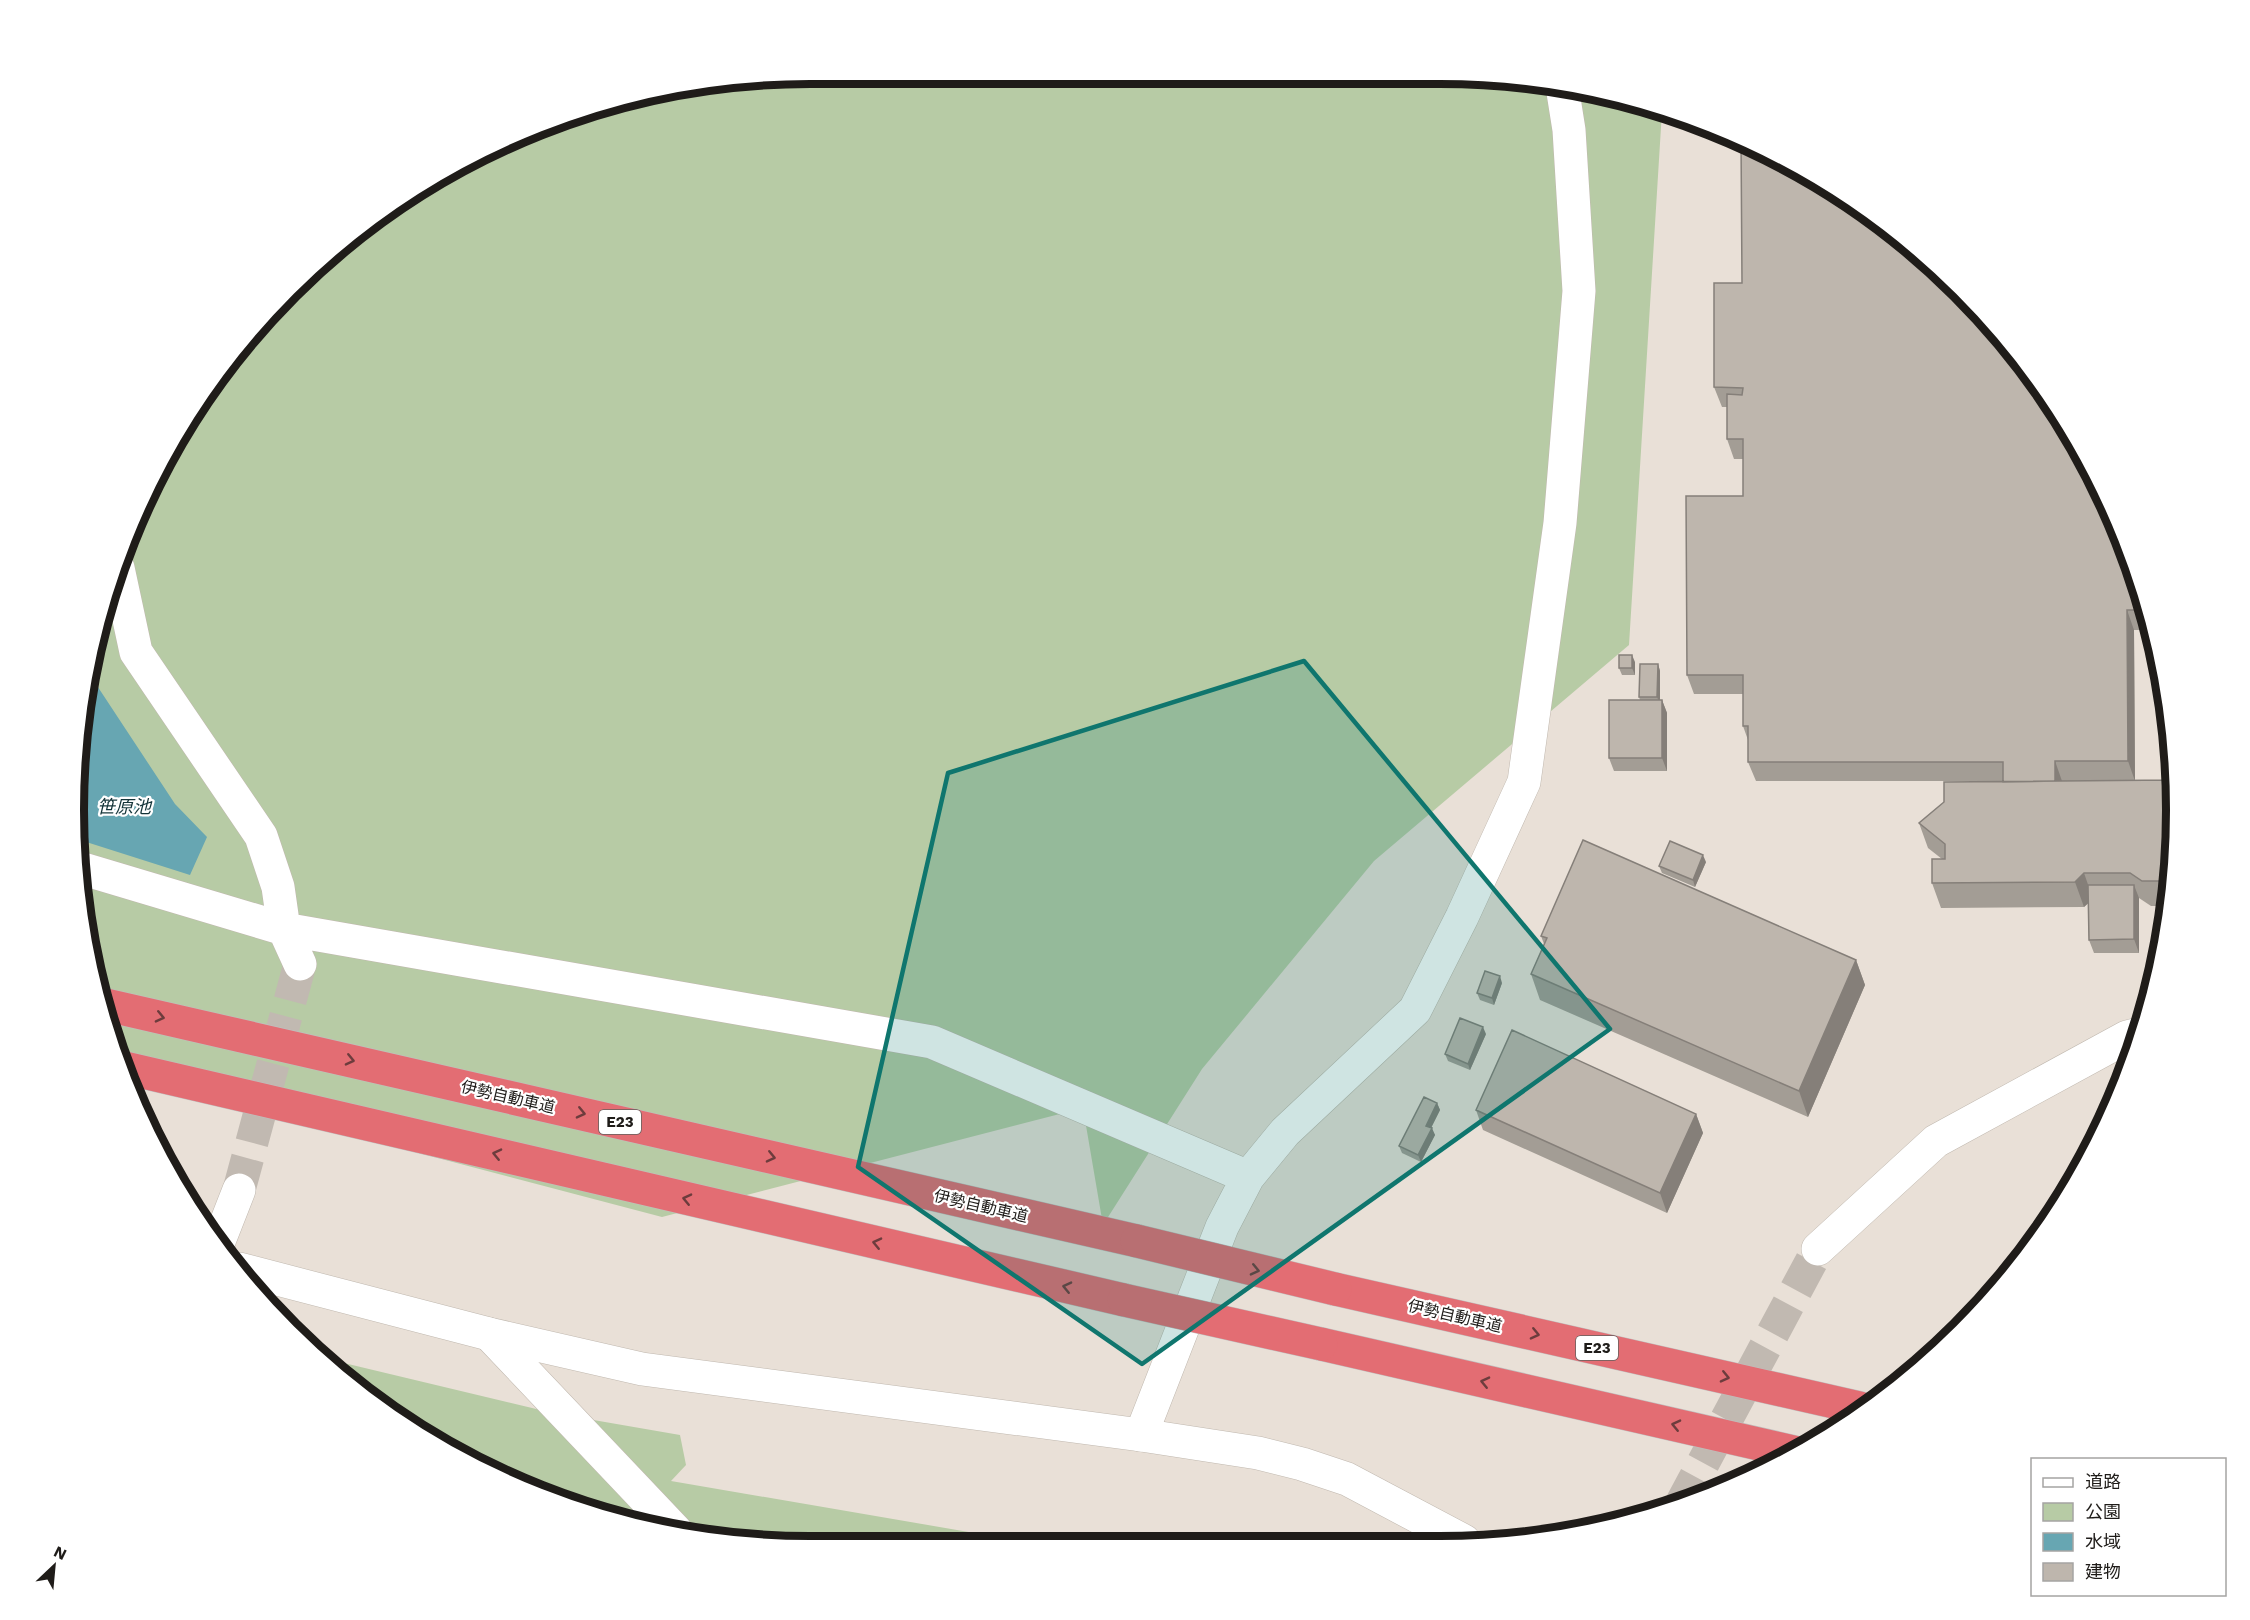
<svg xmlns="http://www.w3.org/2000/svg" width="2250" height="1620" font-family="'Work Sans','Noto Sans JP',sans-serif">
<style>
.green{fill:#b7cba5}
.water{fill:#67a6b2}
.lines{fill:none;stroke-linecap:round;stroke-linejoin:round}
.minor-tunnel{stroke:#c1b9b1;stroke-width:33;stroke-dasharray:33 16;stroke-linecap:butt}
.minor-casing{stroke:#c0b8af;stroke-width:34}
.tertiary-casing{stroke:#c0b8af;stroke-width:34}
.motorway-casing{stroke:#c0bfbf;stroke-width:34}
.minor{stroke:#fff;stroke-width:33}
.tertiary{stroke:#fff;stroke-width:33}
.motorway{stroke:#e36d73;stroke-width:33}
.motorway-bridge-casing{stroke:#c0bfbf;stroke-width:34;stroke-linecap:butt}
.motorway-bridge{stroke:#e36d73;stroke-width:33}
.wall{fill:#a39d95}
.shaded-wall{fill:#857f79}
.building{fill:#beb6ad;stroke:#857f79;stroke-width:1.5}
.oneway{stroke:#6d3c3d}
.marked{fill:#0f766e;fill-opacity:0.2;stroke:#0f766e;stroke-width:4.5;stroke-linejoin:round}
.labels{text-anchor:middle;dominant-baseline:central;stroke-width:4.5;stroke-linejoin:round;paint-order:stroke}
.shield{fill:#fff;stroke:#62605e;stroke-width:1.5}
.shield-label{font-size:15px;font-weight:bold;fill:#1f1c19}
.street-label{font-size:16px;fill:#1f1c19;stroke:#fff}
.water-label{font-size:18px;font-style:italic;fill:#143439;stroke:#fff}
.rim{fill:none;stroke:#1f1c19;stroke-width:8}
</style>
<rect width="100%" height="100%" fill="#e9e0d7"/>
<!-- green -->
<path class="green" d="M810,74H1440L1584,88L1662,111L1629,645L1374,861L1202,1069L1103,1225L1083,1108L662,1217L125,1076L112,1046L80,906V714L99,619L149,485L256,325L401,197L485,149L619,99Z
M323,1358L553,1413L680,1435L686,1465L671,1481L1033,1543L762,1545L620,1521L484,1470L361,1394Z"/>
<!-- water -->
<path class="water" d="M88,672L175,804L207,837L190,875L80,840V714Z"/>
<g class="lines">
<!-- minor-tunnel -->
<path class="minor-tunnel" d="M239,1190L300,964
M1680,1506L1818,1249"/>
<!-- minor casing -->
<g class="minor-casing">
<path id="minor" d="M118,568L136,652L261,836L278,887L284,929L300,964
M80,868L284,929L932,1042L1248,1177
M219,1241L239,1190
M1818,1249L1936,1141L2127,1037L2139,1034
M489,1334L676,1531
M1141,1435L1222,1227L1248,1177L1285,1132L1415,1010L1462,917L1524,782L1560,523L1579,291L1569,130L1562,86"/>
</g>
<!-- tertiary casing -->
<g class="tertiary-casing">
<path id="tertiary" d="M239,1269L489,1334L642,1369L1141,1435L1258,1453L1302,1464L1347,1479L1464,1541"/>
</g>
<!-- motorway casing -->
<g class="motorway-casing">
<path id="motorway" d="M102,1004L1137,1241
M121,1067L1124,1300
M1335,1289L1860,1408
M1321,1344L1794,1452"/>
</g>
<!-- minor -->
<use href="#minor" class="minor"/>
<!-- tertiary -->
<use href="#tertiary" class="tertiary"/>
<!-- motorway -->
<use href="#motorway" class="motorway"/>
<!-- motorway-bridge casing -->
<g class="motorway-bridge-casing">
<path id="motorway-bridge" d="M1137,1241L1335,1289
M1124,1300L1321,1344"/>
</g>
<!-- motorway-bridge -->
<use href="#motorway-bridge" class="motorway-bridge"/>
</g>
<!-- wall -->
<path class="wall" d="M1742,283L2138,574L2151,630H2134L2135,781H2062L2175,859L2167,906H2151L2139,898V953H2094L2089,940L2088,903L2084,907L1941,908L1932,883L1942,859L1928,848L1919,823L2003,781H1756L1748,762V740L1743,726V694H1694L1687,675L1743,496V459H1734L1727,439V407H1722L1714,387Z
M1635,662V675H1622L1619,668Z
M1658,664L1660,671V700H1662L1667,713V771H1614L1609,758L1640,700L1639,697Z
M1706,862L1695,887L1662,873L1659,866Z
M1541,936L1856,960L1865,985L1808,1117L1540,1000L1531,974L1544,944Z
M1502,983L1494,1005L1480,1000L1477,993Z
M1486,1034L1470,1070L1448,1061L1445,1054Z
M1437,1103L1440,1110L1431,1128L1435,1135L1421,1162L1402,1153L1399,1146Z
M1476,1110L1696,1114L1703,1133L1667,1213L1483,1130Z"/>
<!-- shaded-wall -->
<path class="shaded-wall" d="M2127,610L2134,630L2135,781L2128,761Z
M1632,655L1635,662V675L1632,668Z
M1658,664L1660,671V704L1657,697Z
M1662,700L1667,713V771L1662,758Z
M2055,761L2062,781V807L2055,787Z
M1703,855L1706,862L1695,887L1693,880Z
M2084,873L2093,899L2084,907L2075,882Z
M2134,885L2139,898V953L2134,939Z
M1856,960L1865,985L1808,1117L1799,1091Z
M1500,976L1502,983L1494,1005L1492,998Z
M1483,1027L1486,1034L1470,1070L1468,1064Z
M1437,1103L1440,1110L1429,1132L1426,1126Z
M1696,1114L1703,1133L1667,1213L1660,1193Z
M1432,1128L1435,1135L1421,1162L1418,1155Z"/>
<!-- building -->
<path class="building" d="M1741,139L1809,172L1925,256L1994,325L2078,442L2138,574L2146,610H2127L2128,761H2055V781L2003,782V762H1748V726H1743V675H1687L1686,496H1743V439H1727V394L1742,395L1743,388L1714,387V283H1742Z
M1619,655H1632V668H1619Z
M1640,664H1658L1657,697H1639Z
M2163,698H2166L2170,714L2172,780H2163Z
M1609,700H1662V758H1609Z
M2172,780L2175,859L2171,881H2142L2130,873H2084L2075,882L1932,883V859H1945V844L1919,823L1944,802V782Z
M1583,840L1856,960L1799,1091L1531,974L1547,938L1541,936Z
M1670,841L1703,855L1693,880L1659,866Z
M2088,885H2134V939L2089,940Z
M1485,971L1500,976L1492,998L1477,993Z
M1460,1018L1483,1027L1468,1064L1445,1054Z
M1512,1030L1696,1114L1660,1193L1476,1110Z
M1424,1097L1437,1103L1426,1126L1432,1128L1418,1155L1399,1146Z"/>
<!-- one-way arrows -->
<defs><path id="oneway-chevron" d="M-2-3.5L2.5 0L-2 3.5" fill="none" stroke-width="1.6" stroke-linecap="round" stroke-linejoin="round" transform="scale(1.5)"/></defs>
<g class="oneway">
<use href="#oneway-chevron" transform="translate(160 1017) rotate(13)"/>
<use href="#oneway-chevron" transform="translate(350 1060) rotate(13)"/>
<use href="#oneway-chevron" transform="translate(581 1113) rotate(13)"/>
<use href="#oneway-chevron" transform="translate(497 1154) rotate(-167)"/>
<use href="#oneway-chevron" transform="translate(771 1157) rotate(13)"/>
<use href="#oneway-chevron" transform="translate(687 1199) rotate(-167)"/>
<use href="#oneway-chevron" transform="translate(877 1243) rotate(-167)"/>
<use href="#oneway-chevron" transform="translate(1255 1270) rotate(13)"/>
<use href="#oneway-chevron" transform="translate(1067 1287) rotate(-167)"/>
<use href="#oneway-chevron" transform="translate(1535 1334) rotate(13)"/>
<use href="#oneway-chevron" transform="translate(1725 1377) rotate(13)"/>
<use href="#oneway-chevron" transform="translate(1485 1382) rotate(-167)"/>
<use href="#oneway-chevron" transform="translate(1676 1425) rotate(-167)"/>
</g>
<!-- marked area -->
<path class="marked" d="M1304,661L1610,1029L1142,1364L858,1167L948,773Z"/>
<g class="labels">
<!-- shield labels -->
<g class="shield">
<rect x="599" y="1110" width="42" height="24" rx="4.5"/>
<rect x="1576" y="1336" width="42" height="24" rx="4.5"/>
</g>
<g class="shield-label">
<text x="620" y="1122">E23</text>
<text x="1597" y="1348">E23</text>
</g>
<!-- street labels -->
<g class="street-label">
<text transform="translate(508 1097) rotate(13)">伊勢自動車道</text>
<text transform="translate(981 1206) rotate(13)">伊勢自動車道</text>
<text transform="translate(1455 1316) rotate(13)">伊勢自動車道</text>
</g>
<!-- water labels -->
<g class="water-label">
<text x="124" y="806">笹原池</text>
</g>
</g>
<!-- crop -->
<path d="M0 0H2250V1620H0ZM810 84H1440A726 726 0 0 1 2166 810V810A726 726 0 0 1 1440 1536H810A726 726 0 0 1 84 810V810A726 726 0 0 1 810 84Z" fill="#fff" fill-rule="evenodd"/>
<path class="rim" d="M810 84H1440A726 726 0 0 1 2166 810V810A726 726 0 0 1 1440 1536H810A726 726 0 0 1 84 810V810A726 726 0 0 1 810 84Z"/>
<!-- legend -->
<rect x="2031" y="1458" width="195" height="138" fill="#ffffff" stroke="#a5a4a3" stroke-width="1.5"/>
<rect x="2043" y="1478" width="30" height="9" fill="#ffffff" stroke="#a5a4a3" stroke-width="1.5"/>
<text x="2085" y="1488" font-size="18" fill="#1f1c19">道路</text>
<rect x="2043" y="1503" width="30" height="18" fill="#b7cba5" stroke="#a5a4a3" stroke-width="1.5"/>
<text x="2085" y="1518" font-size="18" fill="#1f1c19">公園</text>
<rect x="2043" y="1533" width="30" height="18" fill="#67a6b2" stroke="#a5a4a3" stroke-width="1.5"/>
<text x="2085" y="1548" font-size="18" fill="#1f1c19">水域</text>
<rect x="2043" y="1563" width="30" height="18" fill="#beb6ad" stroke="#a5a4a3" stroke-width="1.5"/>
<text x="2085" y="1578" font-size="18" fill="#1f1c19">建物</text>
<!-- north arrow -->
<g transform="translate(54 1566) rotate(26)" stroke="#ffffff" stroke-width="4.5" paint-order="stroke">
<path d="M0-4.5L10 22L0 15L-10 22Z" fill="#1f1c19"/>
<text y="-9" font-size="16" font-weight="bold" text-anchor="middle" fill="#1f1c19">N</text>
</g>
</svg>
